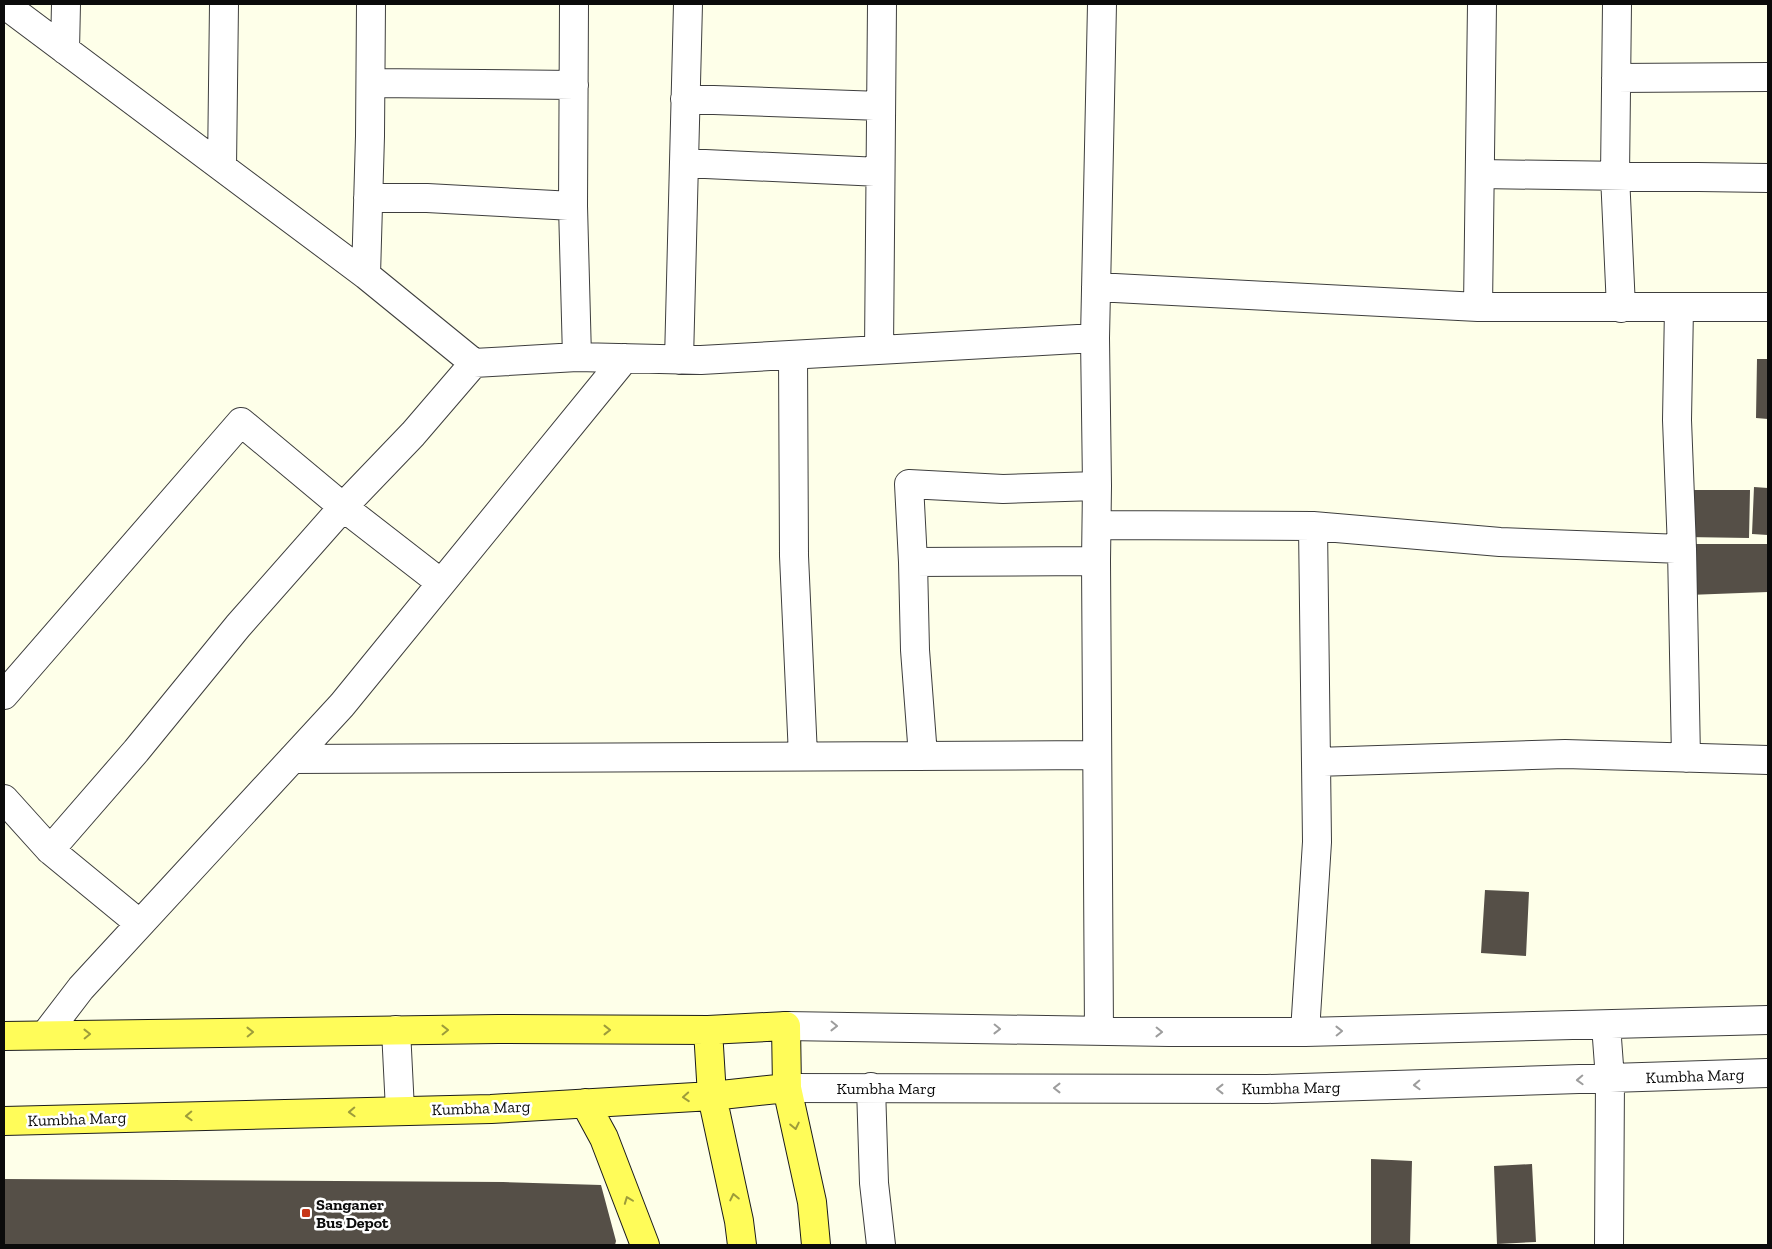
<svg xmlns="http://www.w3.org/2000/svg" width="1772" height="1249" font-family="'Zilla Slab',serif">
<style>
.building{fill:#554f47}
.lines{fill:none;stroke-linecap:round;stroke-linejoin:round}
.minor-casing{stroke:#3e3e3e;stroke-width:30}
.major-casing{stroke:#1c1c1c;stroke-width:30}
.minor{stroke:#fff;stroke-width:28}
.major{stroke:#fffc59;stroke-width:28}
.oneway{stroke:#9d9d9d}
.oneway2{stroke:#9d9c3a}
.poi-dot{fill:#c73718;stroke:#fff;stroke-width:2}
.labels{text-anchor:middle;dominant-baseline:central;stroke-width:5;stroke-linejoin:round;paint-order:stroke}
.street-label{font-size:16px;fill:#0b0b0b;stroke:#fff}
.poi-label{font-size:16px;font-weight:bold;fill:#0b0b0b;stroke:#fff;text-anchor:start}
</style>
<rect width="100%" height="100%" fill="#feffe9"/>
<!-- building -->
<path class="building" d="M1757,359H1768V419L1756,418Z
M1754,487L1768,488V535L1752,534Z
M1683,490H1750L1749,538L1686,537Z
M1686,544H1768V592L1688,595Z
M1485,890L1529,892L1526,956L1481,953Z
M1371,1159L1412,1161L1410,1245H1371Z
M1532,1164L1536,1242L1497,1244L1494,1166Z
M4,1179L503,1182L601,1185L616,1241L615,1245H4Z"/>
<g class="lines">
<!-- minor casing -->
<g class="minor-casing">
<path id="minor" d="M4,4L366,275L474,363L577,357L701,360L1095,338
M1617,4L1615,175L1621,308
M65,50L66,4
M1616,78L1768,77
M371,83L574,85
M685,99L881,106
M684,163L880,172
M222,167L224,4
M1480,174L1768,178
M368,198H427L573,206L574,4
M573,206L577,357
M366,275L370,136L371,4
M1096,287L1478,307H1768
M1478,307L1482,4
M879,350L882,4
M793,355L794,556L803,756
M679,360L688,4
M1097,525L1313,526
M1682,549L1686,758
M913,562L1096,561
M4,695L241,422L343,507L441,583
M923,756L915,650L913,562L909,484L1003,489L1097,486
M292,759L1097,755
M1316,762L1565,754L1768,760
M4,799L50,850
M140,924L50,850L136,751L238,626L343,507L413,434L474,363
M1606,1025L1610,1079L1609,1245
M786,1026L1169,1032H1305L1768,1020
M396,1030L400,1110
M1099,1031L1096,561L1097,486L1095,338L1102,4
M1305,1032L1317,842L1313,526L1500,542L1682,549L1677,420L1679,307
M45,1035L81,988L342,705L625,358
M871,1087L874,1183L881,1245
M787,1088L1267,1089L1768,1073"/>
</g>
<!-- major casing -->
<g class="major-casing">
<path id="major" d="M708,1030L712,1096L739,1221L742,1245
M4,1036L498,1029L708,1030L786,1026L787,1088L812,1202L816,1245
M585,1103L604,1138L645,1245
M4,1121L491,1109L712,1096L787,1088"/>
</g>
<!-- minor -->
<use href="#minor" class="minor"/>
<!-- major -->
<use href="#major" class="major"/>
</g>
<!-- one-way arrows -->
<defs><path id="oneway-chevron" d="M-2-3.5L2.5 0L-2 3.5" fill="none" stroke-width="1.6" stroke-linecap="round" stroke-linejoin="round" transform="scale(1.25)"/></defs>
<g class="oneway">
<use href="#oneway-chevron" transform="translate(834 1026) rotate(1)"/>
<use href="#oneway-chevron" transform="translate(997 1029) rotate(1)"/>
<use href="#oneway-chevron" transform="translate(1339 1031) rotate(-1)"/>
<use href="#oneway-chevron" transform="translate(1159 1032) rotate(1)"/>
<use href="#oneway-chevron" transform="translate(1580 1080) rotate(178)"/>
<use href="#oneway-chevron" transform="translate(1417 1085) rotate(178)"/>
<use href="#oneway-chevron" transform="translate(1057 1088) rotate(-180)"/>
<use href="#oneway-chevron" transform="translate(1220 1089) rotate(-180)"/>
</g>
<g class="oneway2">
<use href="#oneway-chevron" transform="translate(445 1030) rotate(-1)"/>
<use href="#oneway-chevron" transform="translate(607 1030)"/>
<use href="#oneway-chevron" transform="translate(250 1032) rotate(-1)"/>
<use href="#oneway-chevron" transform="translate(87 1034) rotate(-1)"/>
<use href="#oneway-chevron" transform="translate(686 1097) rotate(176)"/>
<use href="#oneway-chevron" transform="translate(352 1112) rotate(178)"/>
<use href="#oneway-chevron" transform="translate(189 1116) rotate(178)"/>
<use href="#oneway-chevron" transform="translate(795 1126) rotate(78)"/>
<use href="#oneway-chevron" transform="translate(734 1197) rotate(-102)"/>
<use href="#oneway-chevron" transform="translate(628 1200) rotate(-111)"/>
</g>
<!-- markers -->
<rect class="poi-dot" x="301" y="1208" width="10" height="10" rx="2.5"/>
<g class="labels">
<!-- street labels -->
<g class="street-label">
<text transform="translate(1695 1076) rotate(-2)">Kumbha Marg</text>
<text x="886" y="1088">Kumbha Marg</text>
<text transform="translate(1291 1088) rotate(-1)">Kumbha Marg</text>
<text transform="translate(481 1108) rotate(-2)">Kumbha Marg</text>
<text transform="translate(77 1119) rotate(-2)">Kumbha Marg</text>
</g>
<!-- poi labels -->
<g class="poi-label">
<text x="316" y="1204">Sanganer<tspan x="316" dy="18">Bus Depot</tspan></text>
</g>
</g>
<!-- border -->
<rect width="1772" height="1249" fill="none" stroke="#0b0b0b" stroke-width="10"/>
</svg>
